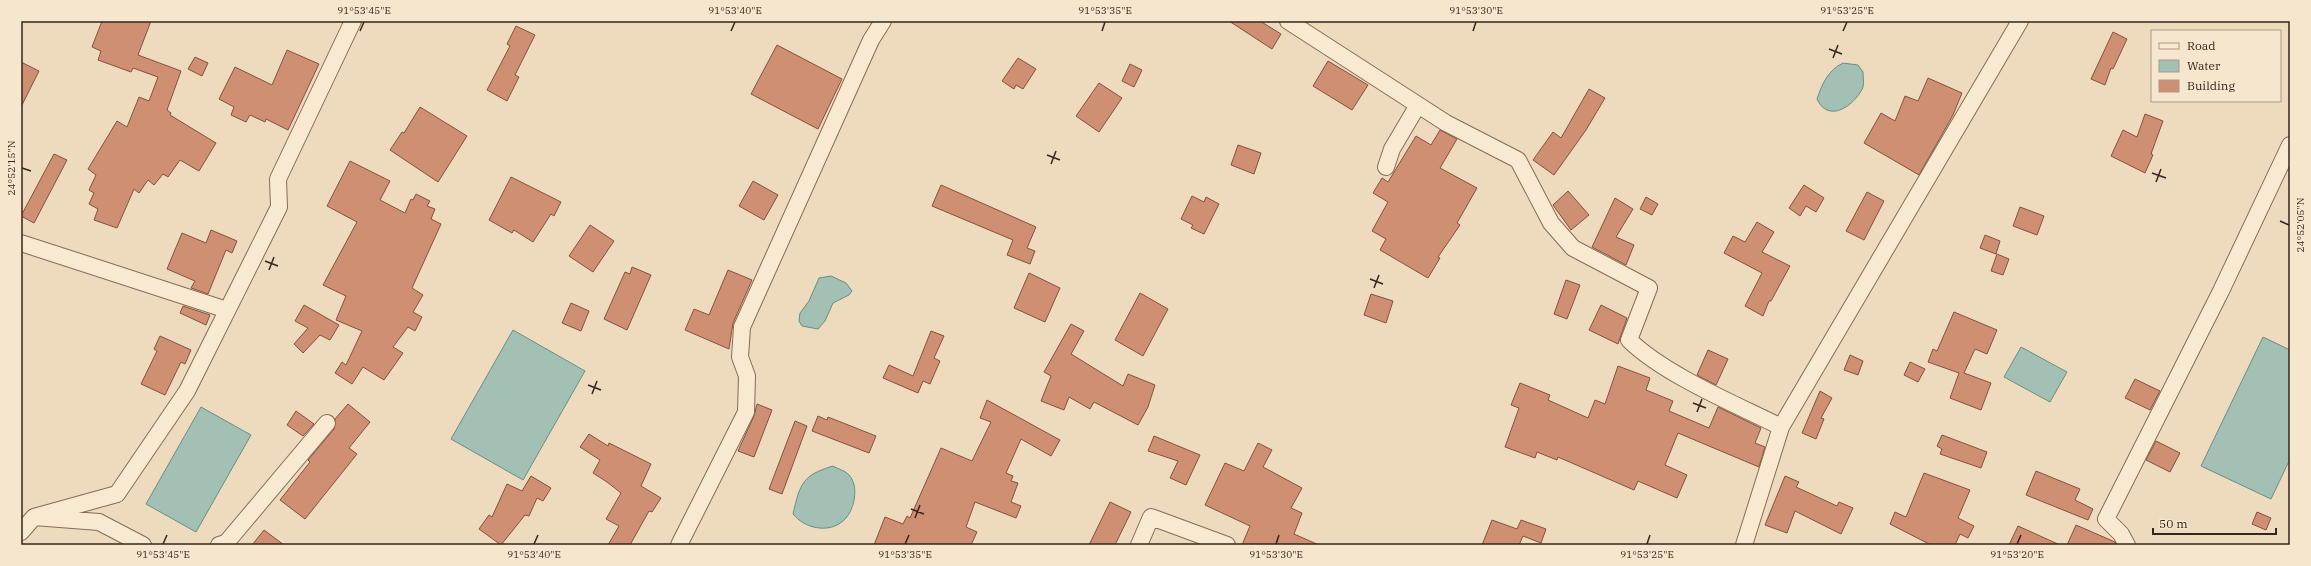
<svg xmlns="http://www.w3.org/2000/svg" width="2311" height="566" font-family="'IBM Plex Serif',serif">
<style>
.water{fill:#a2c0b4;stroke:#698e80}
.building{fill:#ce8f73;stroke:#86513c}
.lines{fill:none;stroke-linecap:round;stroke-linejoin:round}
.street-casing{stroke:#876b57;stroke-width:18}
.street{stroke:#f9e9d1;stroke-width:16}
.ticks{fill:none;stroke:#36251c;stroke-width:1.5}
.neatline{fill:none;stroke:#36251c;stroke-width:1.5}
.ticks-label{font-size:10px;text-anchor:middle;fill:#36251c}
</style>
<rect width="100%" height="100%" fill="#eedbbe"/>
<!-- water -->
<path class="water" d="M1843,63L1858,65L1863,72C1863,79 1865,86 1861,91C1852,107 1828,123 1817,99C1822,84 1828,70 1843,63Z
M831,276L846,283L852,291L849,295L833,303L825,321L818,329L802,326L799,321L800,313L809,301L819,278Z
M513,330L585,371L523,480L451,439Z
M2263,337L2290,350V459L2271,499L2201,466Z
M2021,347L2067,372L2050,402L2004,377Z
M201,407L251,435L196,532L146,504Z
M833,466C838,469 846,471 849,475C860,487 854,512 843,521C828,534 804,528 793,514C800,483 803,475 833,466Z"/>
<!-- building -->
<path class="building" d="M102,21H151L138,55L181,71L167,110L171,113L170,115L216,143L199,171L180,160L168,177L163,174L154,185L148,180L139,193L134,189L117,228L94,220L98,209L89,204L94,193L89,190L96,175L88,169L117,121L127,127L139,97L149,101L158,77L133,68L131,72L98,60L101,51L92,47Z
M1229,21H1260L1281,34L1272,49Z
M516,26L535,35L515,75L519,77L507,101L487,90L510,46L507,44Z
M2113,32L2127,39L2113,69L2111,68L2105,85L2091,79Z
M777,45L842,79L818,129L751,94Z
M287,50L319,64L288,130L266,119L265,122L250,115L246,122L231,115L234,107L219,99L235,67L272,85Z
M195,57L208,63L202,76L188,69Z
M1018,58L1036,69L1023,89L1016,85L1014,89L1002,81Z
M1328,61L1368,85L1352,110L1313,86Z
M21,62L39,71L21,107Z
M1130,64L1142,70L1134,87L1122,81Z
M1928,78L1962,93L1953,115L1919,175L1864,143L1881,113L1895,121L1905,96L1918,101Z
M1099,83L1122,98L1099,132L1076,116Z
M1589,89L1605,98L1586,130L1554,175L1533,160L1553,132L1561,138Z
M420,107L467,136L438,182L390,150L402,132L404,133Z
M2145,114L2163,121L2151,154L2153,155L2145,173L2111,156L2123,130L2137,137Z
M1440,130L1457,139L1440,168L1477,188L1457,223L1460,225L1438,257L1440,258L1428,278L1380,250L1386,239L1372,231L1388,202L1373,193L1382,178L1388,182L1416,136L1431,145Z
M1238,145L1261,153L1254,174L1231,165Z
M54,154L67,160L34,223L21,216Z
M350,161L390,181L380,200L405,213L411,199L413,200L416,194L430,201L427,206L435,209L431,219L441,224L412,288L423,295L413,312L422,317L415,331L408,327L393,347L403,353L384,380L363,367L352,384L335,373L342,362L346,365L362,331L336,320L346,296L323,285L357,222L327,206Z
M511,177L561,202L554,216L551,214L533,242L514,230L512,233L489,220Z
M753,181L778,195L764,220L739,206Z
M941,185L1036,227L1027,248L1035,251L1030,264L1007,255L1013,240L932,206Z
M1804,185L1824,198L1816,212L1806,206L1800,216L1789,208Z
M1568,191L1589,215L1571,230L1553,205Z
M1867,192L1884,201L1864,240L1846,231Z
M1192,196L1204,202L1206,197L1219,204L1204,234L1191,228L1193,225L1181,219Z
M1646,197L1658,204L1652,215L1640,209Z
M1615,198L1633,209L1616,237L1634,245L1626,265L1592,247Z
M2020,207L2044,216L2037,235L2013,226Z
M1757,222L1774,232L1762,252L1790,266L1771,301H1769L1763,316L1745,306L1762,273L1724,253L1733,236L1745,242Z
M590,225L614,241L593,272L569,256Z
M211,230L237,241L232,253L226,250L208,294L191,288L195,281L167,269L182,233L206,243Z
M1985,235L2000,241L1996,254L1980,248Z
M1997,254L2009,259L2003,275L1991,271Z
M632,267L651,275L627,330L604,319L625,272L630,274Z
M728,270L752,280L733,323L729,349L685,330L694,309L709,315Z
M1029,273L1060,288L1045,322L1014,308Z
M1566,280L1580,285L1567,319L1554,314Z
M1140,293L1168,309L1143,356L1115,340Z
M1371,294L1393,301L1386,323L1364,315Z
M571,303L589,311L581,331L562,323Z
M304,305L339,325L330,340L320,335L303,353L294,344L308,328L295,321Z
M1601,305L1627,318L1618,344L1589,330Z
M183,306L210,315L206,325L180,313Z
M1954,312L1997,330L1987,354L1975,349L1964,373L1991,383L1981,410L1950,398L1959,373L1928,362L1933,349L1937,351Z
M1071,324L1084,331L1071,354L1123,386L1128,374L1155,385L1148,407L1138,425L1094,402L1090,409L1069,397L1064,410L1041,401L1051,376L1044,372Z
M931,331L944,336L934,358L940,361L930,384L923,381L918,393L883,378L889,365L913,376Z
M160,336L191,350L185,364L181,362L165,395L141,384L157,351L154,349Z
M1708,350L1728,359L1716,385L1697,375Z
M1850,355L1863,361L1858,375L1844,370Z
M1910,362L1925,369L1918,382L1904,375Z
M1618,366L1650,378L1646,390L1673,401L1669,411L1709,428L1718,407L1761,428L1755,443L1765,447L1759,467L1678,433L1665,465L1687,475L1677,498L1638,481L1634,490L1558,457L1557,460L1537,452L1535,458L1505,447L1519,408L1511,405L1520,383L1550,395L1548,400L1588,418L1595,400L1605,404Z
M2135,379L2160,391L2150,410L2125,398Z
M1820,391L1832,398L1821,418L1824,419L1816,439L1802,433Z
M987,400L1060,440L1051,456L1021,439L1006,473L1013,476L1011,481L1018,483L1011,502L1021,506L1016,518L975,502L966,527L977,532L971,545H874L885,517L903,524L907,516L910,518L941,448L972,461L991,422L980,418Z
M348,404L370,422L349,448L357,454L305,519L280,500L310,462L308,460L334,429L335,419Z
M757,404L772,410L754,457L738,451L754,416Z
M296,411L314,424L303,436L287,425Z
M818,416L827,420L828,417L876,436L869,453L812,431Z
M795,421L807,426L782,494L769,489Z
M589,434L608,446L609,443L651,464L641,486L661,498L652,512L649,511L630,545H608L619,526L606,519L621,493L607,482L593,473L600,460L580,447Z
M1942,435L1987,452L1981,468L1940,454L1942,449L1937,446Z
M1154,436L1200,455L1186,485L1170,478L1178,461L1148,451Z
M2156,441L2180,453L2170,472L2146,460Z
M1258,443L1272,450L1263,467L1302,488L1291,508L1302,513L1294,534L1319,545H1242L1250,526L1205,505L1225,463L1244,471Z
M2036,471L2080,489L2075,500L2093,509L2088,520L2026,495Z
M1924,473L1970,490L1958,518L1974,526L1968,538L1960,534L1955,545H1931L1890,524L1895,512L1906,517Z
M531,476L551,488L543,501L537,498L529,516L525,515L501,545L479,529L489,515L492,517L507,484L522,491Z
M1785,476L1799,482L1796,487L1837,506L1839,502L1853,508L1841,534L1795,511L1787,533L1765,525Z
M1110,502L1131,512L1115,545H1089Z
M2257,512L2271,518L2266,530L2252,524Z
M1492,520L1517,529L1521,520L1546,529L1541,543L1523,536L1519,545H1482Z
M2076,525L2115,542L2116,545H2067Z
M2018,526L2060,545H2009Z
M264,530L284,545H252Z"/>
<g class="lines">
<!-- street casing -->
<g class="street-casing">
<path id="street" d="M1288,21L1446,123L1518,160L1551,223L1573,248L1649,288L1629,340C1665,375 1735,404 1781,427
M1386,167L1392,149L1418,105
M21,243L227,310
M34,517L117,494L187,391L279,207L278,179L353,21
M21,532L34,517L99,522L143,545
M219,545L226,543L327,423
M679,545L746,412L747,376L740,357L742,327L871,40L883,21
M1139,545L1151,517L1227,545
M1744,545L1781,427L2020,21
M2127,545L2121,534L2106,519L2221,291L2290,145"/>
</g>
<!-- street -->
<use href="#street" class="street"/>
</g>
<!-- ticks -->
<path class="ticks" d="M360,31L364,22M731,31L735,22M1102,31L1105,22M1473,31L1476,22M1843,31L1847,22M1829,49L1842,54M1833,58L1838,45M1047,155L1060,160M1051,164L1056,151M22,168L31,171M2152,173L2166,178M2156,182L2161,169M2280,221L2289,225M265,261L278,266M269,270L274,257M1370,279L1383,284M1374,288L1379,275M588,385L601,390M592,394L597,381M1693,403L1706,408M1697,412L1702,399M911,509L924,514M915,518L920,505M163,544L167,535M534,544L538,535M905,544L909,535M1276,544L1279,535M1647,544L1650,535M2017,544L2021,535"/>
<!-- border -->
<rect width="2311" height="566" fill="none" stroke="#f6e6ce" stroke-width="44"/>
<!-- legend -->
<rect x="2151" y="30" width="130" height="72" fill="#f6e6ce" stroke="#a99987"/>
<rect x="2159" y="43" width="20" height="6" fill="#f9e9d1" stroke="#a99987"/>
<text x="2187" y="50" font-size="12" fill="#36251c">Road</text>
<rect x="2159" y="60" width="20" height="12" fill="#a2c0b4" stroke="#a99987"/>
<text x="2187" y="70" font-size="12" fill="#36251c">Water</text>
<rect x="2159" y="80" width="20" height="12" fill="#ce8f73" stroke="#a99987"/>
<text x="2187" y="90" font-size="12" fill="#36251c">Building</text>
<!-- scale -->
<path d="M2153 528v6h123v-6" fill="none" stroke="#36251c" stroke-width="2"/>
<text x="2159" y="528" font-size="12" fill="#36251c" stroke="#f6e6ce" stroke-width="3" paint-order="stroke">50 m</text>
<rect x="22" y="22" width="2267" height="522" class="neatline"/>
<g class="ticks-label">
<text x="364" y="14">91°53'45"E</text>
<text x="735" y="14">91°53'40"E</text>
<text x="1105" y="14">91°53'35"E</text>
<text x="1476" y="14">91°53'30"E</text>
<text x="1847" y="14">91°53'25"E</text>
<text transform="translate(11 168) rotate(-90)" y="4">24°52'15"N</text>
<text transform="translate(2300 225) rotate(-90)" y="4">24°52'05"N</text>
<text x="163" y="558">91°53'45"E</text>
<text x="534" y="558">91°53'40"E</text>
<text x="905" y="558">91°53'35"E</text>
<text x="1276" y="558">91°53'30"E</text>
<text x="1647" y="558">91°53'25"E</text>
<text x="2017" y="558">91°53'20"E</text>
</g>
</svg>
